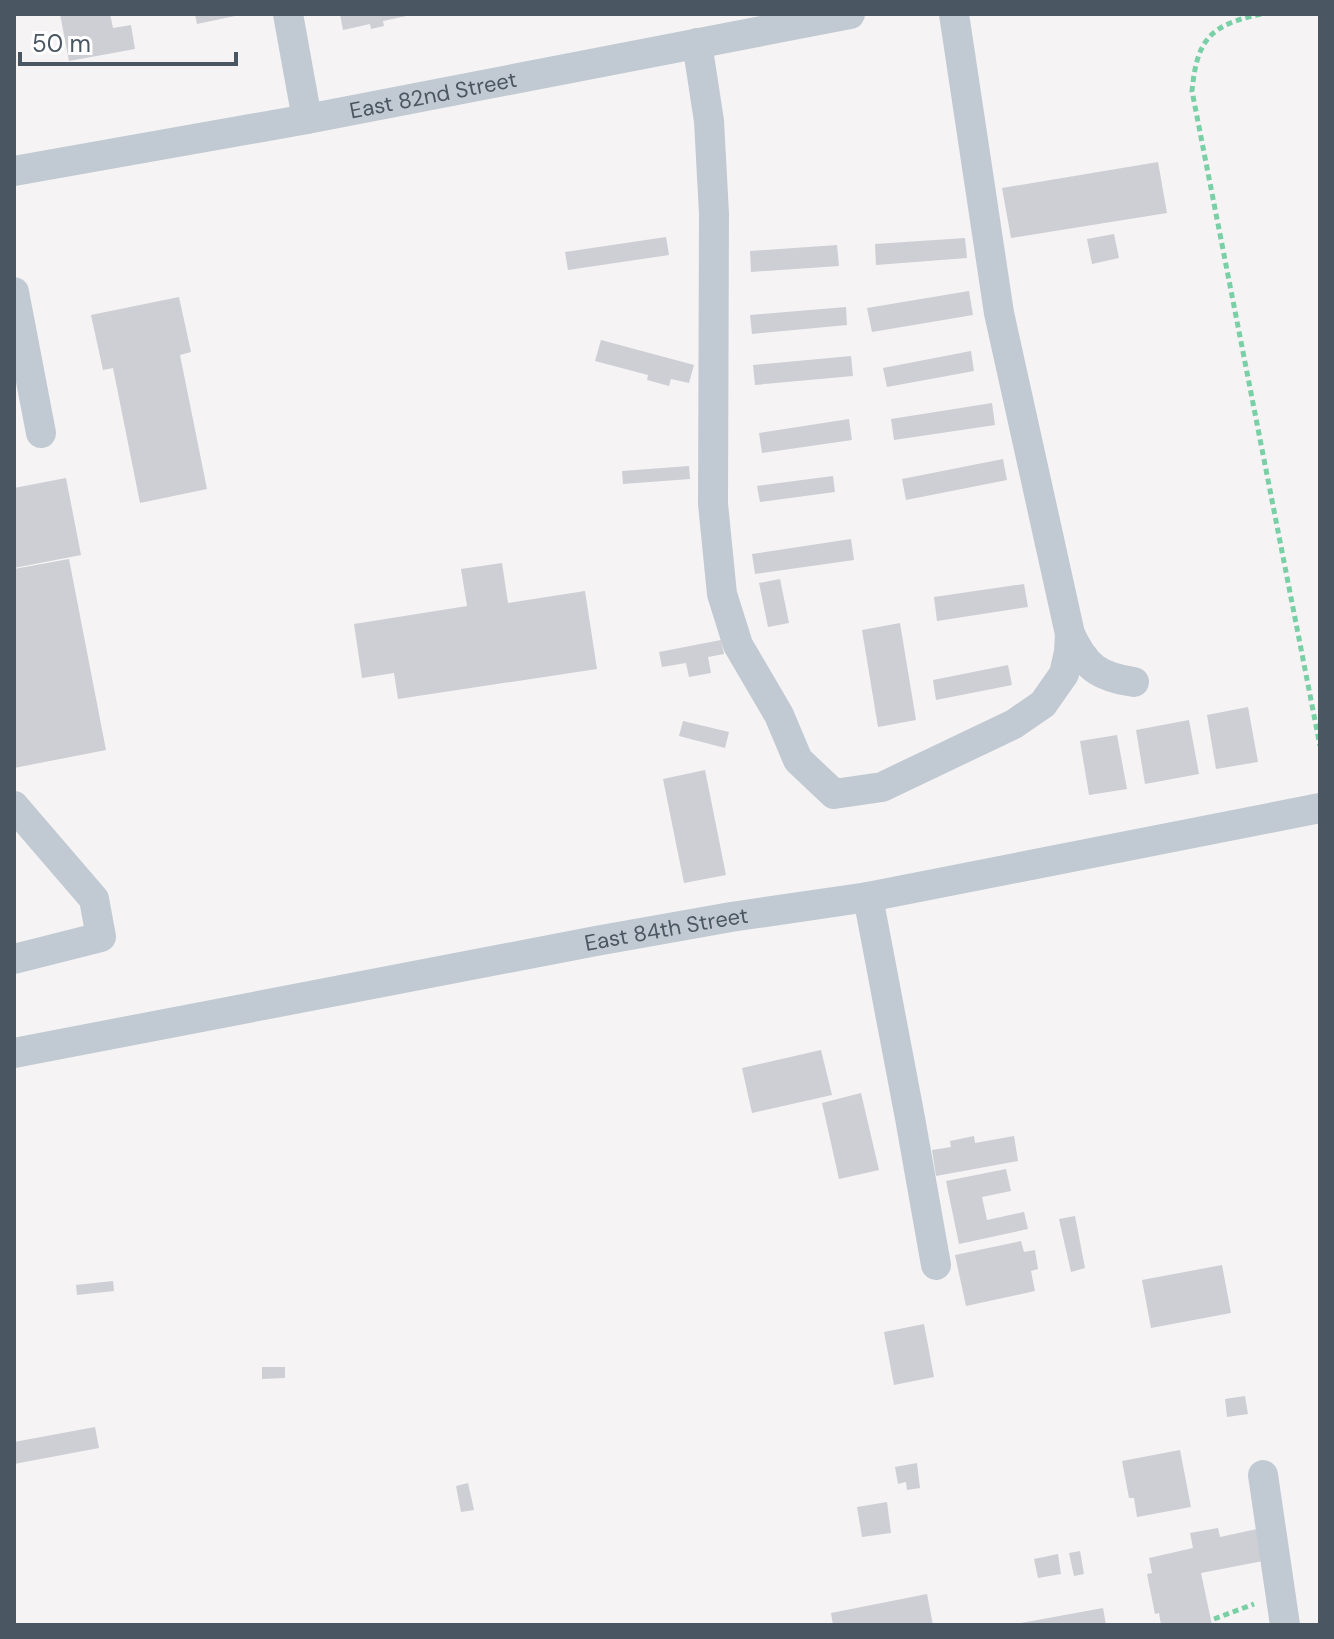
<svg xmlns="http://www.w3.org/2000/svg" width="1334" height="1639" font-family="'DM Sans',sans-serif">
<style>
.building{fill:#cdcfd5}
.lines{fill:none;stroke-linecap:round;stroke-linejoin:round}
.path{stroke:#7ad0a6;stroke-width:5;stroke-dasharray:6 4;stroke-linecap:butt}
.minor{stroke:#c1cad2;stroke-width:30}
.labels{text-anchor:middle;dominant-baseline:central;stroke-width:8;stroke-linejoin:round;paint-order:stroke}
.street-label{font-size:22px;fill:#4a5661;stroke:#fff}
</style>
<rect width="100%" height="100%" fill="#f5f3f3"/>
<!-- building -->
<path class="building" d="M60,14H110L113,28L131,25L135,49L69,61Z
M195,14H240V15L197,24Z
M340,14H410L411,15L383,21L384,26L371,29L370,24L343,30Z
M1158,162L1167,213L1011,238L1002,188Z
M1114,234L1119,258L1092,264L1087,239Z
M666,237L669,255L568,270L565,252Z
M965,238L967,258L876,265L875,244Z
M837,245L839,266L751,272L750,251Z
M969,291L973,315L872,332L867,308Z
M179,297L191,352L180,355L207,489L140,503L113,368L103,370L91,315Z
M846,307L847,325L752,334L750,315Z
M601,340L694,365L689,383L671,379L669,386L647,380L648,375L595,361Z
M971,351L974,371L887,387L883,368Z
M851,356L853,376L755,385L753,365Z
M992,403L995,425L894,440L891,419Z
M849,419L852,440L762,453L759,433Z
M1003,459L1007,480L906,500L902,479Z
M689,466L690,479L623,484L622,471Z
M833,476L835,492L760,502L757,486Z
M66,478L81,555L14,568V488Z
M851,539L854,560L755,574L752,554Z
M69,559L106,750L14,768V569Z
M502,563L508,603L585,591L597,669L398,699L394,673L362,678L354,624L467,606L461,569Z
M780,579L789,623L768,627L759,583Z
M1024,584L1028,607L937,621L934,597Z
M900,623L916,720L878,727L862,630Z
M721,640L724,654L708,657L711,673L689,677L686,663L662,667L659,652Z
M1008,665L1012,685L936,700L933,680Z
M1248,707L1258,762L1216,769L1207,715Z
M1189,720L1199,774L1145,784L1136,730Z
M683,721L729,732L725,748L679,736Z
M1117,735L1127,789L1089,795L1080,741Z
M705,770L726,875L684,883L663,779Z
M821,1050L832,1095L752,1113L742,1068Z
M861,1093L879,1170L839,1179L822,1103Z
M974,1136L975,1143L1014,1136L1018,1161L936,1176L932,1150L951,1147L950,1141Z
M1006,1169L1011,1191L982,1197L987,1220L1024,1212L1028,1229L959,1244L946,1181Z
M1075,1216L1085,1268L1071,1272L1059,1219Z
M1021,1241L1024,1252L1035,1250L1038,1269L1031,1271L1035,1291L966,1306L955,1255Z
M1222,1265L1231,1313L1151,1328L1142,1280Z
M113,1281L114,1291L77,1295L76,1285Z
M924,1324L934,1377L894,1385L884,1332Z
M262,1367H285V1378L262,1379Z
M1245,1396L1248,1414L1227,1417L1225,1399Z
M95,1427L99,1448L14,1464V1442Z
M1180,1450L1191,1507L1137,1517L1134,1498H1129L1122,1461Z
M917,1463L920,1488L907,1490L906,1482L898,1484L895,1467Z
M468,1483L474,1510L461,1512L456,1486Z
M887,1502L891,1533L862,1537L857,1507Z
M1218,1528L1220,1537L1257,1529L1263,1561L1201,1573L1212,1625H1161L1159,1613L1155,1614L1147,1574L1152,1573L1149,1558L1193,1548L1190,1533Z
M1080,1551L1084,1574L1074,1576L1069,1553Z
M1058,1554L1061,1574L1038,1578L1034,1559Z
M927,1594L933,1625H833L831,1613Z
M1103,1608L1106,1625H1021V1623Z"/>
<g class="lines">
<!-- path -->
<path class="path" d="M1261,14C1210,25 1197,39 1192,91L1320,746
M1214,1619L1254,1604"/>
<!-- minor -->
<g class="minor">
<path d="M288,14L307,119"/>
<path d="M697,43L709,121L714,214L713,504L722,594L738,645L779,715L798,760L834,794L882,787L1014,724L1043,704L1064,674L1069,652L1070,634L999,313L954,14"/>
<path id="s1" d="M14,171L307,119L850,14"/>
<path d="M14,292L41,433"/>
<path d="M1070,634C1085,667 1099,677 1134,682"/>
<path d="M14,806L94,899L101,937L14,959"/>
<path d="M868,897L910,1118L936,1265"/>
<path id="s2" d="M14,1053L596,941L731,917L868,897L1320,808"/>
<path d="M1263,1475L1285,1625"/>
</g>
</g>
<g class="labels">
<!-- street labels -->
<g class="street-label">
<text stroke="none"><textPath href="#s1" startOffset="426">East 82nd Street</textPath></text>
<text stroke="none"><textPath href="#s2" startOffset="664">East 84th Street</textPath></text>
</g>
</g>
<!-- border -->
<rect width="1334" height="1639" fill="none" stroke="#4a5661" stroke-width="32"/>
<!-- scale -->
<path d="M20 52v12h216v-12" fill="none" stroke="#4a5661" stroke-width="4"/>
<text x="32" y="52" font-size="24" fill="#4a5661" stroke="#ffffff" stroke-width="6" paint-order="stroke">50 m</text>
</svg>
